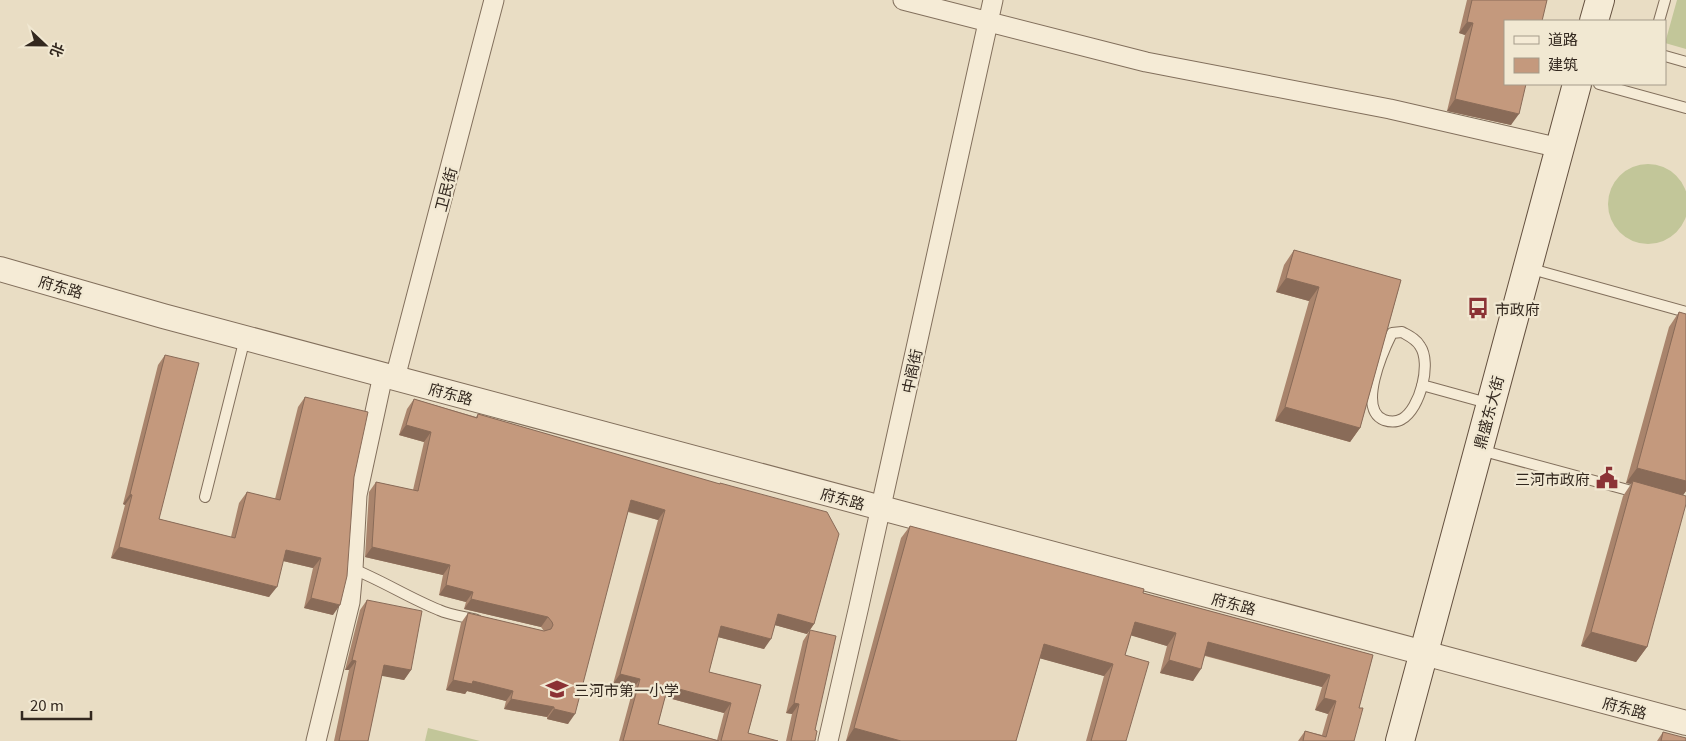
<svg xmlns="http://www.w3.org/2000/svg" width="1686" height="741" font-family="Georgia,'Noto Sans SC',serif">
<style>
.green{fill:#c2c699}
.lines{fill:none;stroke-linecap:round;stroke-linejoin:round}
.service-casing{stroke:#826f5c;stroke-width:12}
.minor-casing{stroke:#826f5c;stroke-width:21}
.tertiary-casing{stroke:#826f5c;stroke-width:26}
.secondary-casing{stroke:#64503f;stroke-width:30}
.service{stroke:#f5ebd6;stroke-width:10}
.minor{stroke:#f5ebd6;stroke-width:19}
.tertiary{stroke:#f5ebd6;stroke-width:24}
.secondary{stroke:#f5ebd6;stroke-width:28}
.wall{fill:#a9846c;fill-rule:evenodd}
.shaded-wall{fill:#896b58}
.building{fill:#c4997d;stroke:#896b58}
.labels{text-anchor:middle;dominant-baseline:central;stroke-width:4.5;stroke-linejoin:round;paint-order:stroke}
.street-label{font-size:15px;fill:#33281f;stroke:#f1e8d2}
.poi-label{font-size:15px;fill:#33281f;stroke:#f1e8d2;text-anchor:start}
</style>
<rect width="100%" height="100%" fill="#e9ddc4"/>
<!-- green -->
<path class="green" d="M1677,0H1686V49L1665,43Z
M1608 204a40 40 0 1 1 80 0a40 40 0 1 1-80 0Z
M428,728L480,741H425Z"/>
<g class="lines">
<!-- service casing -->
<g class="service-casing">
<path id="service" d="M1659,21L1665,0
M1665,56L1686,62
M1599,84L1686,108
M1528,268L1686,312
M1402,332C1409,336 1416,339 1420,346C1432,363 1420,409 1402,419C1397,422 1390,422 1384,420C1357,409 1383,351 1392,333Z
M1422,385L1491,404
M1480,450L1639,493
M205,497L245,338
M353,569C383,581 409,598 439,610C450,615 465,617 477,620"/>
</g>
<!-- minor casing -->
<g class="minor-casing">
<path id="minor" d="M903,0L1146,62L1390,109L1560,148
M395,378L494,0
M316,741L350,602L353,569L357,495L383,375
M828,741L859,606L993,0"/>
</g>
<!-- tertiary casing -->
<g class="tertiary-casing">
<path id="tertiary" d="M0,269L163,316L1686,723"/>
</g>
<!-- secondary casing -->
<g class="secondary-casing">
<path id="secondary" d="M1594,21L1600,0
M1400,741L1577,84"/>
</g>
<!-- service -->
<use href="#service" class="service"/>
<!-- minor -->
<use href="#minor" class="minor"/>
<!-- tertiary -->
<use href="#tertiary" class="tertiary"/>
<!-- secondary -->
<use href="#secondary" class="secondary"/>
</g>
<!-- wall -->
<path class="wall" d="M1467,0H1547L1511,125L1447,111L1465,35L1459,33Z
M1294,250L1401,280L1360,428L1350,442L1275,421L1309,301L1276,292L1284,265Z
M1679,312L1686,314V491L1683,495L1647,647L1636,662L1581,646L1623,496L1631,484L1626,483L1669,327Z
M165,355L159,519L231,537L239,503L247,492L275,499L298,407L305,397L354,477L333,615L304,608L313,568L283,561L269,597L111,558L125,505L123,504L158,365Z
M414,399L476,417L478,414L719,484L814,624L807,634L775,625L764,649L718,637L709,672L761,685L748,733L778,741H619L633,689L613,684L658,520L628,512L568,724L547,719V717L504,709L506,701L467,691L465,694L446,690L461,623L468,613L544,631L541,627L464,609L466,602L439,595L443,575L365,557L369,492L376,482L413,490L424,442L399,435L407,409ZM665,697L724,713L717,740L658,724Z
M910,526L1143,593L1373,655L1359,708L1354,741H1298L1305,731L1322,735L1328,714L1315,710L1322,687L1205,656L1193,681L1160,673L1167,646L1131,635L1125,655L1126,741H1086L1104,676L1040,658L1016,741H846L901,538Z
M367,600L411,670L404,680L381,675L368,741H334L349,670H345L360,610Z
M810,630L815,741H786L792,714L786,713L803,641Z
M1663,732L1686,741H1657Z"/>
<!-- shaded-wall -->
<path class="shaded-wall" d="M1467,22L1473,23L1465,35L1459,33Z
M1455,99L1519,114L1511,125L1447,111Z
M1286,278L1319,287L1309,301L1276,292Z
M1285,407L1360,428L1350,442L1275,421Z
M406,425L431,432L424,442L399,435Z
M1637,468L1686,481V491L1681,498L1633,481L1631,484L1626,483Z
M130,494L132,495L125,505L123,504Z
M631,500L665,510L658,520L624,510Z
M119,547L277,587L269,597L111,558Z
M372,547L450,565L443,575L365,557Z
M286,550L321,558L313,568L279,560Z
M446,585L473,592L466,602L439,595Z
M311,598L340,605L333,615L304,608Z
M471,599L548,617L541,627L464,609Z
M778,614L814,624L807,634L771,624Z
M1135,622L1176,633L1167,646L1126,634Z
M721,626L771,639L764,649L714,636Z
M1591,632L1647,647L1636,662L1581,646Z
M1208,642L1330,675L1322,687L1200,654Z
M1044,644L1113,664L1104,676L1035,657Z
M352,660L356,661L349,670H345Z
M1169,660L1201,669L1193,681L1160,673Z
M384,665L411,670L404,680L377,675Z
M620,674L640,679L633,689L613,684Z
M453,680L473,681L513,691L506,701L467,691L465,694L446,690Z
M668,686L731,703L724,713L661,696Z
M1324,698L1336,701L1328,714L1315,710Z
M511,699L554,707L547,717L504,709Z
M794,703L799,704L792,714L786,713Z
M554,709L575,714L568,724L547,719Z
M854,728L901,741H846Z"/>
<!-- building -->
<path class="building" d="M1472,0H1547L1542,21H1505V84H1526L1519,114L1455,99L1473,23L1467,22Z
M1294,250L1401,280L1360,428L1285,407L1319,287L1286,278Z
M1679,312L1686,314V481L1637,468Z
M165,355L199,363L159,519L235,538L247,492L280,500L305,397L368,412L354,477L347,576L340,605L311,598L321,558L286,550L277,587L119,547L132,495L130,494Z
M414,399L477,418L478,414L720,484V483L827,512L839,534L814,624L778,614L771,639L721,626L709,672L761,685L748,733L778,741H721L731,703L668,686L658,724L719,741H623L640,679L620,674L665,510L631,500L575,714L554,709V707L511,699L513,691L473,681L472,684L453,680L468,613L544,631L551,629L553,625L552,622L548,617L471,599L473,592L446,585L450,565L372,547L376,482L418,491L431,432L406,425Z
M1633,481L1686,496V504L1647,647L1591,632Z
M910,526L1144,589L1143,593L1373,655L1359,708H1363L1354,741H1303L1305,731L1326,737L1336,701L1324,698L1330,675L1208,642L1201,669L1169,660L1176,633L1135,622L1125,655L1149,662L1126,741H1091L1113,664L1044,644L1016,741H901L854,728Z
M367,600L422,611L411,670L384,665L368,741H339L356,661L352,660Z
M810,630L836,636L815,730L817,731L815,741H791L799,704L794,703Z
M1663,732L1686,738V741H1661Z"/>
<!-- icons -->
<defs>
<g id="bus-bare" transform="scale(1.725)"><path d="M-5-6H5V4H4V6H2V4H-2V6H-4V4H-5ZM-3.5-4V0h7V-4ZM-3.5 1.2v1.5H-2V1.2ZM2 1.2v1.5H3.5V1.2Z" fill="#8b3235" stroke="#f1e8d2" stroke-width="2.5" paint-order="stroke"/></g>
<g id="civic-bare" transform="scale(1.725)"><path d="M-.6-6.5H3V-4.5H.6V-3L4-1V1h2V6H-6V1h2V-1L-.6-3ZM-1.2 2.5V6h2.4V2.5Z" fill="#8b3235" stroke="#f1e8d2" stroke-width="2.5" paint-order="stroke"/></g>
<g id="school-bare" transform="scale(1.725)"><path d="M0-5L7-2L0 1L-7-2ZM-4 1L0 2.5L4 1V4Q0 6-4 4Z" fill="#8b3235" stroke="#f1e8d2" stroke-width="2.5" paint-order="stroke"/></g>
</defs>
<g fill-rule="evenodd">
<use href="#bus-bare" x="1478" y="308"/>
<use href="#civic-bare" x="1607" y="478"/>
<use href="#school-bare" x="557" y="689"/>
</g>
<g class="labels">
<!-- street labels -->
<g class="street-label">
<text transform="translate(445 189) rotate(-75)">卫民街</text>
<text transform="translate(61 286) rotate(16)">府东路</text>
<text transform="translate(911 371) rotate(-78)">中阁街</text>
<text transform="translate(451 393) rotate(15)">府东路</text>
<text transform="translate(1488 412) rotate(-75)">鼎盛东大街</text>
<text transform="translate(843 498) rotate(15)">府东路</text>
<text transform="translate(1234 603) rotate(15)">府东路</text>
<text transform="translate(1625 707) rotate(15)">府东路</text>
</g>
<!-- poi labels -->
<g class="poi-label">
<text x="1495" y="308">市政府</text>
<text x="1590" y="478" text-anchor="end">三河市政府</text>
<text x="574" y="689">三河市第一小学</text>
</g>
</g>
<!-- legend -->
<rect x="1504" y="20" width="162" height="65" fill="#f1e8d2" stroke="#a59b8a"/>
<rect x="1514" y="36" width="25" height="8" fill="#f5ebd6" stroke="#a59b8a"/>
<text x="1548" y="45" font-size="15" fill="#33281f">道路</text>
<rect x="1514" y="58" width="25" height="15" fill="#c4997d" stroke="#a59b8a"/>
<text x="1548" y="70" font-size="15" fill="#33281f">建筑</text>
<!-- north arrow -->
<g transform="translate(45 45) rotate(112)" stroke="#f1e8d2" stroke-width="4" paint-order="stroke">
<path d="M0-4L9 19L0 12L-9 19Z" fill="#33281f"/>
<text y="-8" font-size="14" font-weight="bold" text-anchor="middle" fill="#33281f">北</text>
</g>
<!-- scale -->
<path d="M22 711v8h69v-8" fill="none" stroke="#33281f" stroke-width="2.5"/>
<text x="30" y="711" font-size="15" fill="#33281f" stroke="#f1e8d2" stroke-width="4" paint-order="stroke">20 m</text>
</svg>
